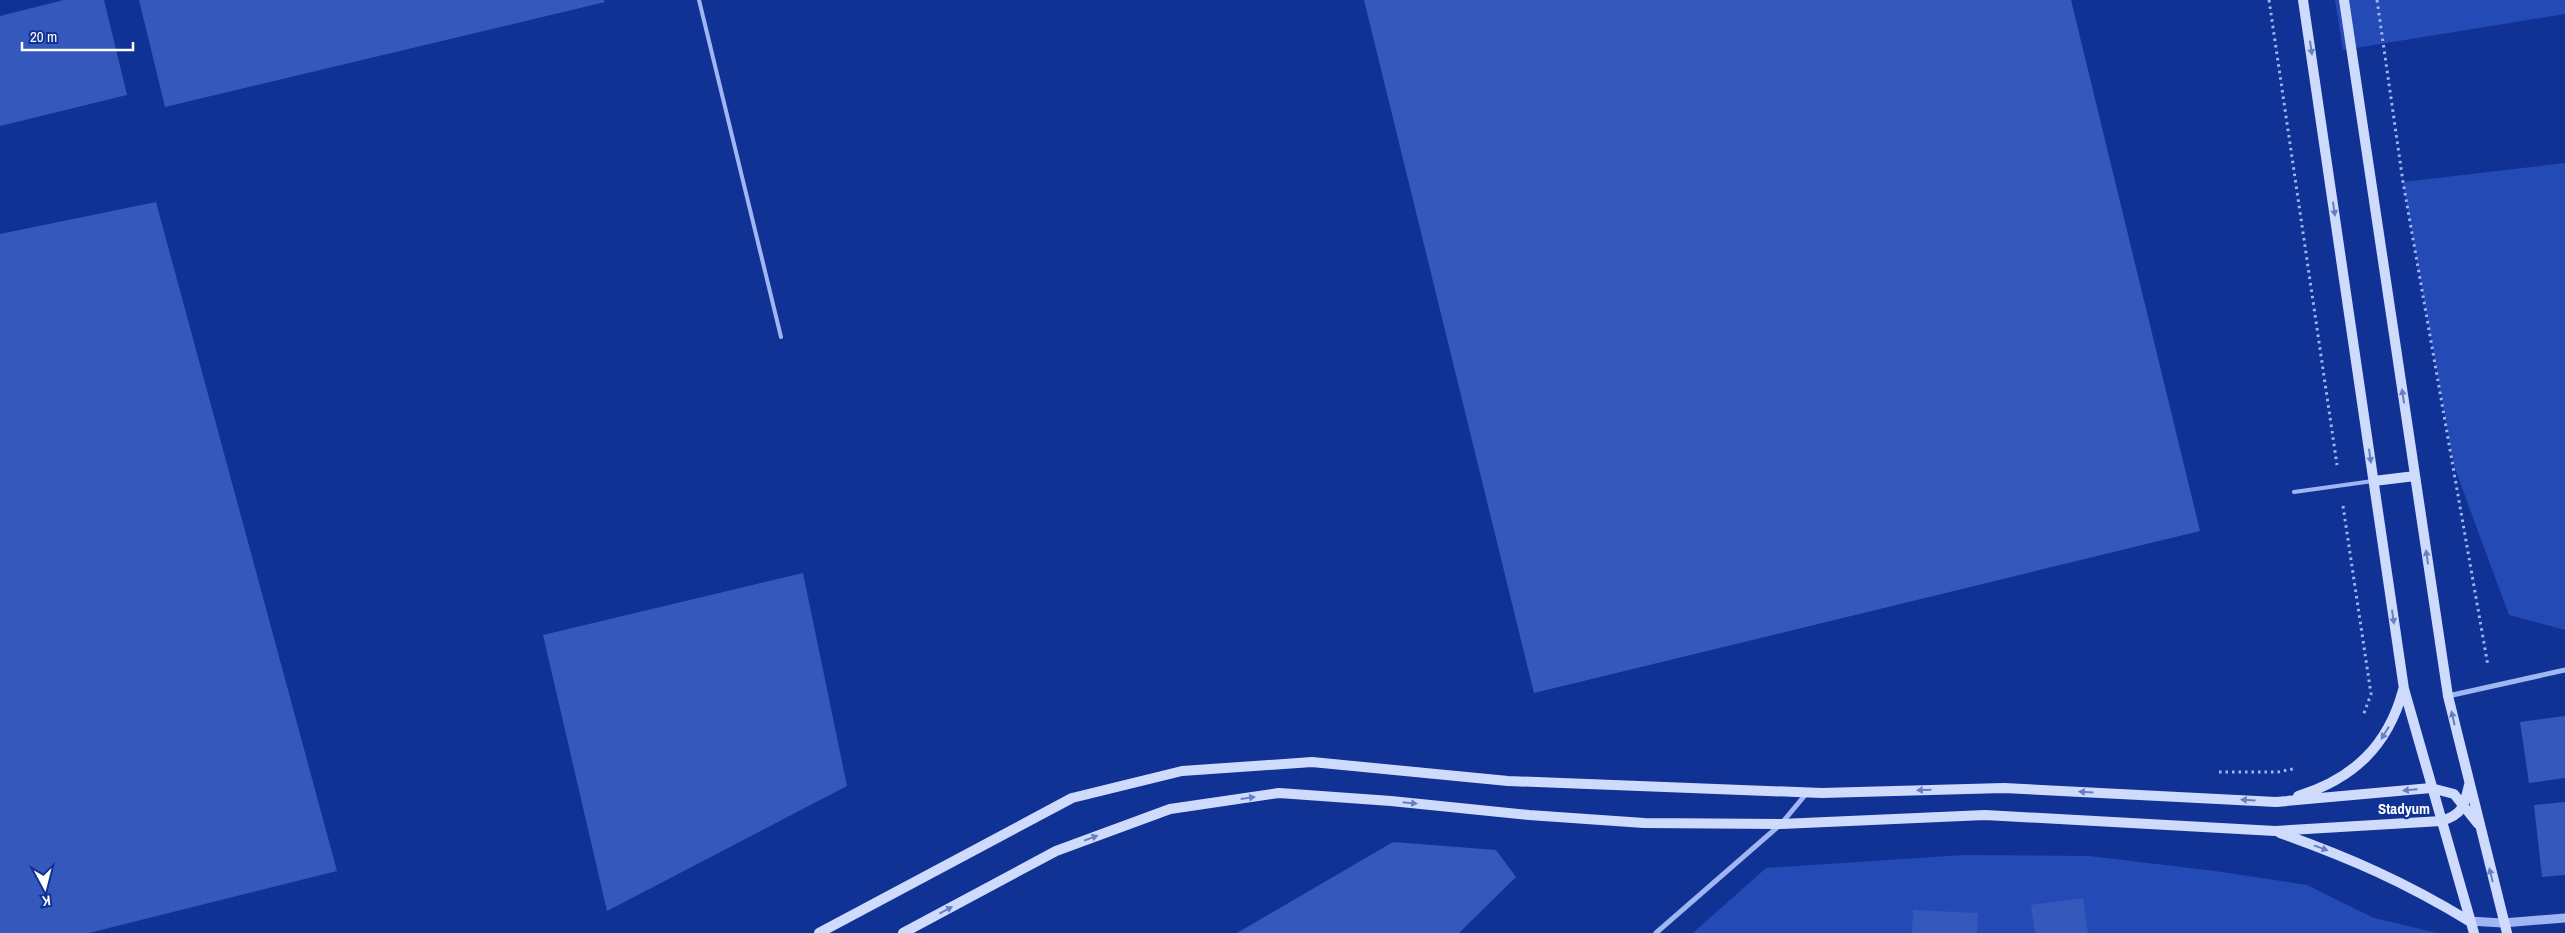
<svg xmlns="http://www.w3.org/2000/svg" width="2565" height="933" font-family="'Archivo Narrow',sans-serif">
<style>
.green{fill:#244ab5}
.building{fill:#3558bc}
.lines{fill:none;stroke-linecap:round;stroke-linejoin:round}
.path{stroke:#a0b6f3;stroke-width:3;stroke-dasharray:2.5 4;stroke-linecap:butt}
.service{stroke:#a0b6f3;stroke-width:4}
.minor{stroke:#a0b6f3;stroke-width:5}
.tertiary{stroke:#a0b6f3;stroke-width:9}
.secondary{stroke:#cfdbfd;stroke-width:10}
.oneway{fill:#667ec4}
.labels{text-anchor:middle;dominant-baseline:central;stroke-width:4.5;stroke-linejoin:round;paint-order:stroke}
.quarter-label{font-size:15px;font-weight:bold;fill:#fff;stroke:#113295}
</style>
<rect width="100%" height="100%" fill="#113295"/>
<!-- green -->
<path class="green" d="M2335,0H2565V14L2343,50Z
M2565,163V630L2509,615L2454,466L2403,182Z
M1964,855L2089,856L2215,871L2307,885L2374,918L2437,933H1693L1766,868Z"/>
<!-- building -->
<path class="building" d="M64,0H104L127,95L0,126V16Z
M139,0H604L605,2L165,107Z
M1364,0H2071L2200,531L1534,693Z
M156,202L337,871L89,933H0V234Z
M803,573L847,786L607,911L543,635Z
M2565,716V778L2529,783L2520,722Z
M2565,802V875L2542,877L2534,805Z
M1393,842L1496,850L1516,877L1459,933H1237Z
M2083,898L2088,933H2035L2031,905Z
M1913,910L1978,913L1977,933H1912Z"/>
<g class="lines">
<!-- path -->
<path class="path" d="M2269,0L2337,465
M2377,0L2403,182L2488,666
M2343,506L2371,694L2363,716
M2219,772H2278L2293,769"/>
<!-- service -->
<path class="service" d="M699,0L781,337
M2294,492L2373,481"/>
<!-- minor -->
<path class="minor" d="M2448,696L2565,670
M1656,933L1781,824L1806,794"/>
<!-- tertiary -->
<path class="tertiary" d="M2469,921L2503,923L2565,918"/>
<!-- secondary -->
<path class="secondary" d="M2303,0L2404,689L2474,933
M2344,0L2448,696L2507,933
M2374,481L2415,476
M2298,796C2353,779 2388,746 2403,690
M2280,833C2350,858 2405,882 2469,921
M819,933L1072,798L1182,771L1312,762L1508,781L1822,793L2004,788L2276,802L2431,788L2454,794L2478,824
M903,933L1056,851L1170,809L1279,793L1391,801L1529,815L1644,823L1781,824L1985,815L2275,831L2441,821C2463,815 2464,806 2469,785"/>
</g>
<!-- one-way arrows -->
<defs><path id="oneway-solid" d="M-6-.8H1V-3.2L6.5 0L1 3.2V.8H-6Z" transform="scale(1.25)"/></defs>
<g class="oneway">
<use href="#oneway-solid" transform="translate(2311 48) rotate(82)"/>
<use href="#oneway-solid" transform="translate(2334 209) rotate(82)"/>
<use href="#oneway-solid" transform="translate(2403 396) rotate(-98)"/>
<use href="#oneway-solid" transform="translate(2370 456) rotate(82)"/>
<use href="#oneway-solid" transform="translate(2427 557) rotate(-98)"/>
<use href="#oneway-solid" transform="translate(2393 617) rotate(82)"/>
<use href="#oneway-solid" transform="translate(2453 718) rotate(-103)"/>
<use href="#oneway-solid" transform="translate(2385 733) rotate(122)"/>
<use href="#oneway-solid" transform="translate(1924 790) rotate(178)"/>
<use href="#oneway-solid" transform="translate(2410 790) rotate(175)"/>
<use href="#oneway-solid" transform="translate(2086 792) rotate(-177)"/>
<use href="#oneway-solid" transform="translate(1248 798) rotate(-8)"/>
<use href="#oneway-solid" transform="translate(2248 800) rotate(-176)"/>
<use href="#oneway-solid" transform="translate(1410 803) rotate(6)"/>
<use href="#oneway-solid" transform="translate(1091 838) rotate(-20)"/>
<use href="#oneway-solid" transform="translate(2321 848) rotate(20)"/>
<use href="#oneway-solid" transform="translate(2491 875) rotate(-104)"/>
<use href="#oneway-solid" transform="translate(946 910) rotate(-28)"/>
</g>
<g class="labels">
<!-- quarter labels -->
<g class="quarter-label">
<text x="2404" y="808">Stadyum</text>
</g>
</g>
<!-- north arrow -->
<g transform="translate(45 888) rotate(173)" stroke="#113295" stroke-width="4" paint-order="stroke">
<path d="M0-4L9 19L0 12L-9 19Z" fill="#ffffff"/>
<text y="-8" font-size="14" font-weight="bold" text-anchor="middle" fill="#ffffff">K</text>
</g>
<!-- scale -->
<path d="M22 42v8h111v-8" fill="none" stroke="#ffffff" stroke-width="2.5"/>
<text x="30" y="42" font-size="15" fill="#ffffff" stroke="#113295" stroke-width="4" paint-order="stroke">20 m</text>
</svg>
